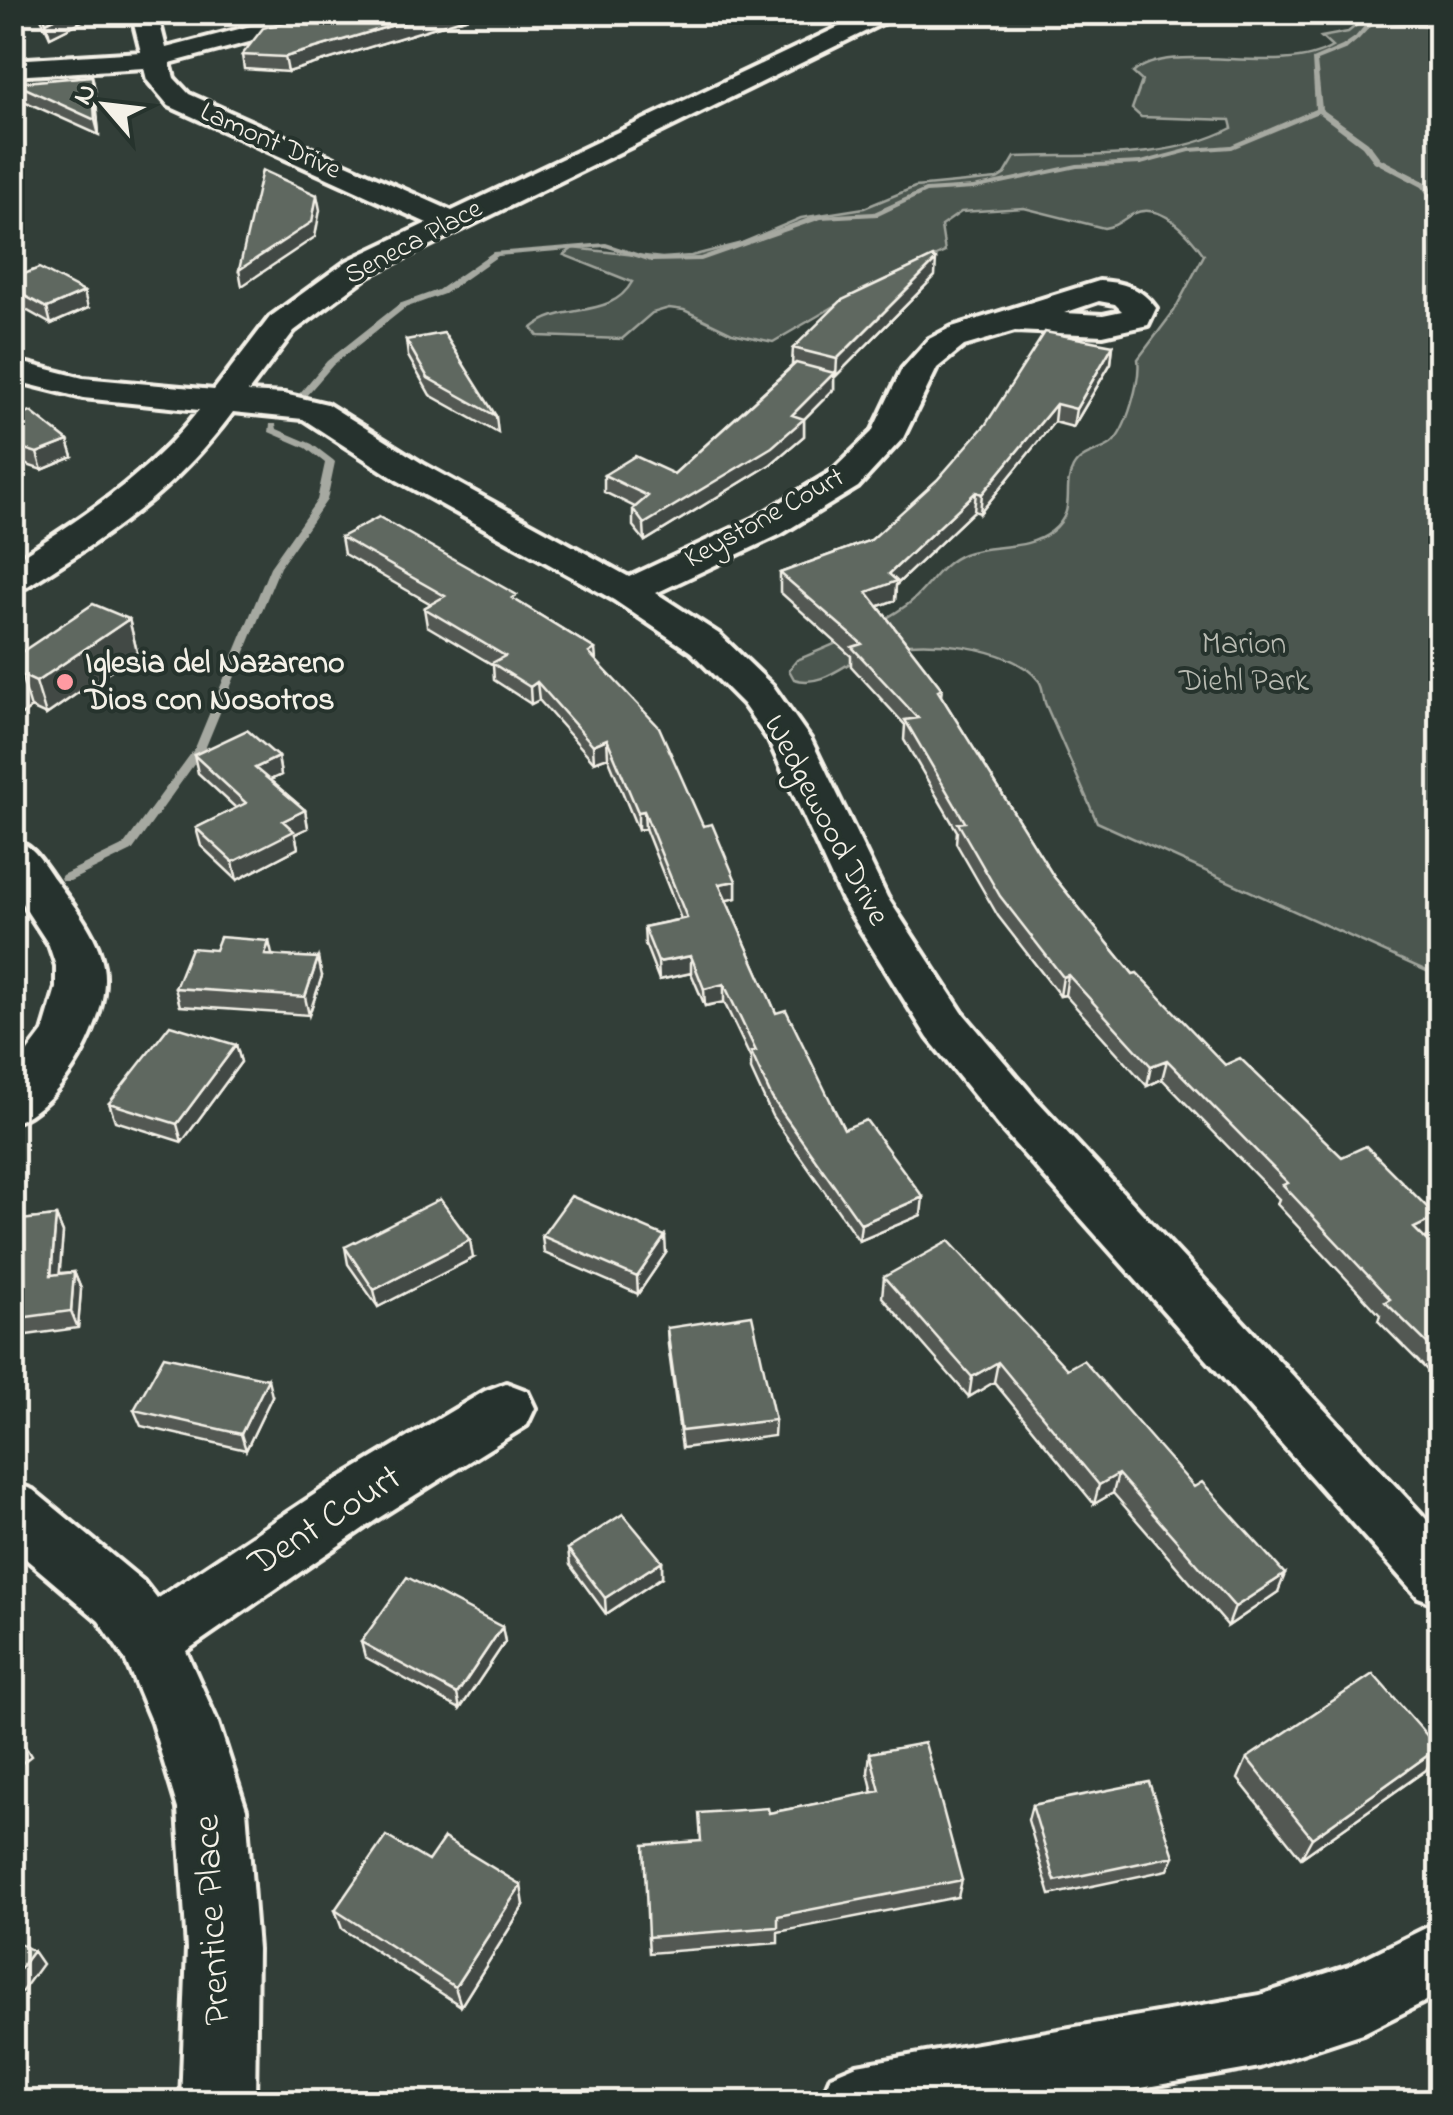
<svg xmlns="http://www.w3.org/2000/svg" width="1453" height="2115" font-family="'Indie Flower',sans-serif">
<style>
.green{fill:#4c564f;stroke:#a0a49c;stroke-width:2.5}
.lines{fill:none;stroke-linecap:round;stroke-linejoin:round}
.stream{fill:#a6a9a1;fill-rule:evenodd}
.minor-casing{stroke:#f4f1e8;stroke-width:8}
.minor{fill:#26332d;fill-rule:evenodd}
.wall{fill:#525953;stroke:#f4f1e8;stroke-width:2.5}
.shaded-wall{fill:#424944;stroke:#f4f1e8;stroke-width:2.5}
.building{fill:#5f6861;stroke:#f4f1e8;stroke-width:2.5}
.poi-dot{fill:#ff9aa2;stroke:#26332d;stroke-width:4}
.labels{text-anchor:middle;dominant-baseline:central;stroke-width:8;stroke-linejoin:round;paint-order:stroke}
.far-street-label{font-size:28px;fill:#f4f1e8;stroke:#26332d}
.park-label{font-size:32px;fill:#b9bbb2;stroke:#26332d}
.poi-label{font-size:32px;font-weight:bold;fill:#f4f1e8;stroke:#26332d;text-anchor:start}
.street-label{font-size:32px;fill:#f4f1e8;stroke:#26332d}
.near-street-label{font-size:38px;fill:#f4f1e8;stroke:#26332d}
</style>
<rect width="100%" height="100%" fill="#323e38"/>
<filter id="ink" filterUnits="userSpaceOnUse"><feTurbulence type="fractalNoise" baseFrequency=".01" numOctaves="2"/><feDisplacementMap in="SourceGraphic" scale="20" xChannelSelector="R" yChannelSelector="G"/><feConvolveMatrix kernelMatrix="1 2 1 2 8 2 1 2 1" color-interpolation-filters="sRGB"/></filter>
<g filter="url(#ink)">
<!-- green -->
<path class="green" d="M1381,17L1440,23V977L1097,822L1045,703C1043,696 1043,686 1039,681C1012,644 917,637 878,649C848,659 824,689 794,679L789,670L797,660C835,644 873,629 907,605C928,590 938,564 964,554C992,543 1026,552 1052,531C1078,510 1061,490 1073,468C1081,453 1098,453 1111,444C1127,431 1141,378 1138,359L1174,311L1204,255C1190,235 1161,200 1133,214C1121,220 1118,226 1104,228L1024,208L961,212L941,226L945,252L864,289L773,342L732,333L684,310L669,308L652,313L622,339L538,336L532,328C561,302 611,320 632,282L564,255L573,248L662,258L691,256L742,243L801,218L864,208L915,187L997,179L1005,174L1015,157C1088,154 1165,162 1232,128L1230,120L1141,117L1132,109L1142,81L1133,73C1172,38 1279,79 1332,47L1321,37L1348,32L1363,20Z"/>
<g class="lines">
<!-- stream -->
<path class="stream" d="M1390,19L1440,24V28L1390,23L1370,27L1359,39L1347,49L1317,61L1322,109L1368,142L1380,158L1428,183L1440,202V209H1437L1422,187L1374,162L1362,146L1318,113L1232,149L1190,152L1141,165L1077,168L973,190L926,193L878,216L821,219L701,261L651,262L605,247L498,256L444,294L405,308L333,365L306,396L299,394L327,361L399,304L438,290L493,252L606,243L652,258L700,257L817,215L874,212L925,189L973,186L1077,164L1141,161L1190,148L1231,145L1315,109L1312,59L1342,46L1355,37L1366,24Z
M270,424H276L277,429L312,444L333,460L335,462L327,500L280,567L205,749L132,851L70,881H62L60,878L62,875L124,845L195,748L270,567L317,500L325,463L306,448L269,432Z"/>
<!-- minor casing -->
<g class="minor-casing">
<path id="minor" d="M131,12H157L166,48L305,12H347L343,17L170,63L174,78L189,94L452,211L870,12H905L369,275L294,331L248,392L284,394L327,404L423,464L629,577L755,518L832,471L872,432L902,369L929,339L952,327L1099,281C1122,282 1142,288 1156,308L1148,325L1103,335L1015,331L964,346L937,368L903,438L858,487L781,534L656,593L719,634L773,686L811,740L887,897L962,1012L1035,1098L1440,1534V1605L1418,1597L999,1126L928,1038L842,900L769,741L743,704L691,652L614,600L397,480L303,419L233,412C173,493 110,534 26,587L12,591V562C82,518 148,475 199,410L83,398L12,380V360L83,378L214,390L270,317L347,261L427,223L169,106L147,80L144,68L12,76V60L141,52ZM1099,301L1115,304L1122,311L1103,315L1064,313Z
M12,839C34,845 42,862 55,880C73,905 98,935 103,966C112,1017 61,1108 12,1123V1073L43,1032L56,988V966L49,945L12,888Z
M506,1383L527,1391L535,1408L527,1425L377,1519L186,1651L218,1723L246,1809L257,1949L255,2102H181L187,1949L178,1809L152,1723L125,1659L99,1621L12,1547V1482L33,1490L143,1581L157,1599L335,1481L485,1391Z
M1440,1921V1994L1363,2033L1260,2067L1062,2102H820L831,2076L857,2065L1260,1995L1349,1966Z"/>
</g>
<!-- minor -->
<use href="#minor" class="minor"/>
</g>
<!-- wall -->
<path class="wall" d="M38,12H87L88,18L50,37Z
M233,12H288L255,21Z
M321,12H485L288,72L244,69L242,55Z
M92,76L95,90L99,135L17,98L14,83Z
M935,276L836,376L834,375V389L804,419V436L771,464L645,541L633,526V509L635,507L604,492V475L674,474L794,364H792L793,348Z
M12,279L88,308L51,324L12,302Z
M406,340L496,416L498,433L430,395L408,356Z
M1113,345L1111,363L1073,427L1054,422L980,513L974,511L896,585L895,600L878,606L942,689L941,696L1054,877L1133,974L1225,1065L1342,1157L1429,1236L1424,1239L1440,1254V1383L1378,1321L1380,1315L1277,1204L1279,1199L1162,1079L1147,1086L1065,995L1060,996L998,916L956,843L957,831L904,740L905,725L851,666V656L780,592V573L871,540Z
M12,419L68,441L73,457L42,470L12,460Z
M341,537L518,602L595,649L596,660L703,826L736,881V898L726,900L776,1013L844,1129L921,1215L859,1241L772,1116L751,1070V1059L724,1002L705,1006L691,973L659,980L645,944L644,927L681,919L645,828L638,830L608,757L594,762L539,700L531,704L494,680L493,665L427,626L424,608L431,604L344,554Z
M129,619L137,652L46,715L31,708L16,719L12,718V649L20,653Z
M194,755L278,757L281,775L270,780L305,810L308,828L295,834L298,848L237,880L201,846L196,828L236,808L198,773Z
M273,955L322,976L309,1015L180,1006L175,988Z
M236,1045L241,1062L182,1142L115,1121L109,1103Z
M56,1216L63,1233L59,1273L74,1272L81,1289L78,1328L12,1337V1221Z
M542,1236L666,1253L638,1294L544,1253Z
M345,1247L473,1258L378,1307L348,1264Z
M884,1277L1067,1369L1278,1592L1228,1626L1113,1493L1094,1504L994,1382L969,1397L882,1297Z
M667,1328L775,1420L774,1436L682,1448L668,1345Z
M272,1396L246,1450L141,1426L134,1410Z
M568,1549L662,1561V1577L606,1614L570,1565Z
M502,1627L505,1642L460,1709L365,1657L361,1642Z
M870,1753L962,1880L958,1897L778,1932V1943L649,1953L648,1937L700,1841L769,1813L873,1793L868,1772Z
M1247,1758L1426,1770L1301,1858L1238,1779Z
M1032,1805L1174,1856L1168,1870L1050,1895L1028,1820Z
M428,1861L524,1905L461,2006L342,1929L335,1910Z"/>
<!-- shaded-wall -->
<path class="shaded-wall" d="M67,12H87L88,18L50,37L46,22Z
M254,12H288L255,21Z
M438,12H485L288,72L285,57Z
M92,76L95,90L99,135L95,120Z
M317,195L320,210L315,237L242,286L239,270Z
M936,260L935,276L836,376L837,359Z
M84,292L88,308L51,324L47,308Z
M1113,345L1111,363L1073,427L1076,409Z
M834,373V389L804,419V436L771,464L645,541L644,524L792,415Z
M1056,404L1054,422L980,513L982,494Z
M68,441L73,457L42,470L37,453Z
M976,492L974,511L896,585L895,600L866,611L867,592L889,574Z
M129,619L137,652L46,715L36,682Z
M21,675L31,708L16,719L12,710V681Z
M537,682L539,700L531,704L530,687Z
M607,739L608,757L594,762L593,745Z
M278,757L281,775L259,785L255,768Z
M305,810L308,828L295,834L298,848L237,880L233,862L283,821Z
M644,811L645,828L638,830V812Z
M736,881V898L719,902V884Z
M269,941L273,959L265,955Z
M691,956V973L659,980L658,962Z
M318,958L322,976L309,1015L305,997Z
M1068,975L1065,995L1060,996L1063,977Z
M724,984V1002L705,1006L704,989Z
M236,1045L241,1062L182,1142L177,1124Z
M1167,1060L1162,1079L1147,1086L1151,1066Z
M923,1197L921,1215L859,1241L861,1224Z
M56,1216L63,1233L58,1292L51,1275Z
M1437,1217L1429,1236L1406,1248L1414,1228Z
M665,1236L666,1253L638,1294L637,1277Z
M470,1240L473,1258L378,1307L374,1290Z
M74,1272L81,1289L78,1328L71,1311Z
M998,1362L994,1382L969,1397L972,1377Z
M268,1379L272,1396L246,1450L241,1434Z
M1118,1474L1113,1493L1094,1504L1099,1485Z
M662,1561V1577L606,1614L605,1598Z
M1285,1574L1278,1592L1228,1626L1235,1607Z
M502,1627L505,1642L460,1709L457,1694Z
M18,1735L31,1756L12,1771V1739Z
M1438,1748L1426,1770L1301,1858L1312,1838Z
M521,1885L524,1905L461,2006L455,1987Z
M33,1951L42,1964L12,2005V1979Z"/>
<!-- building -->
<path class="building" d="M42,12H67L46,22Z
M321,12H438L285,57L242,55L263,28Z
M92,76L95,120L14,83Z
M262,170L317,195L312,222L239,270Z
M933,257L936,260L837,359L793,348L842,300Z
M39,268L84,292L47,308L12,289V279Z
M1045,332L1113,345L1076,409L1056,404L982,494L976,492L889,574L897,581L867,592L942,689L938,691L1054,877L1133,974L1137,973L1225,1065L1240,1058L1342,1157L1366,1146L1437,1217L1414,1228L1440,1254V1356L1385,1302L1390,1299L1283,1185L1288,1183L1167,1060L1151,1066L1068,975L1063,977L1000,896L958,823L965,822L905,720L918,718L852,647L862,644L780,573L871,540L937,480L986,424Z
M444,333L496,416L428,378L406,340Z
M796,363L834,373L792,415L804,419L772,447L644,524L633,509L648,496L604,475L635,456L674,474Z
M31,412L68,441L37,453L12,445V419Z
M379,517L517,595L512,598L595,649L589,653L659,727L703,826L712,824L736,881L719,884L776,1013L786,1010L844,1129L866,1120L923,1197L861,1224L772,1098L751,1052L756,1051L724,984L704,989L691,956L658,962L644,927L687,918L644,811L638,812L607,739L593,745L537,682L530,687L492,663L505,656L424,608L445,596L341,537Z
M93,604L129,619L36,682L21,675L12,681V649L20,653Z
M247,730L278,757L255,768L305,810L283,821L294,831L233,862L196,828L246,803L194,755Z
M220,937L269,941L265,955L318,958L305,997L175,988L191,948L215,950Z
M170,1025L236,1045L177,1124L109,1103Z
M571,1196L665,1236L637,1277L542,1236Z
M440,1199L470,1240L374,1290L345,1247Z
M56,1216L51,1275L74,1272L71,1311L12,1319V1221Z
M949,1241L1067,1369L1083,1360L1194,1487L1202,1482L1285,1574L1235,1607L1118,1474L1099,1485L998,1362L972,1377L884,1277Z
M752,1315L775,1420L681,1431L667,1328Z
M164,1356L268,1379L241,1434L134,1410Z
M623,1514L662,1561L605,1598L568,1549Z
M407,1577L502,1627L457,1694L361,1642Z
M1373,1674L1438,1748L1312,1838L1247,1758Z
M12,1728L18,1735L12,1739Z
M925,1743L962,1880L778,1916V1927L648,1937L644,1845L701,1841L699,1813L768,1808L769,1813L880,1791L870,1753Z
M1149,1782L1174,1856L1055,1881L1032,1805Z
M386,1836L428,1861L444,1838L521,1885L455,1987L335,1910Z
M12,1939L33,1951L12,1979Z"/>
</g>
<!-- markers -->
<circle class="poi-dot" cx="65" cy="682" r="10"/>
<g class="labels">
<!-- far-street labels -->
<g class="far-street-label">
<text transform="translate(270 142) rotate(24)">Lamont Drive</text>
<text transform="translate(414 243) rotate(-28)">Seneca Place</text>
<text transform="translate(765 519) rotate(-29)">Keystone Court</text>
</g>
<!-- park labels -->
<g class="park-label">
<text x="1244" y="645">Marion<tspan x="1244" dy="37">Diehl Park</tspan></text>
</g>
<!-- poi labels -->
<g class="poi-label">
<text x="85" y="664">Iglesia del Nazareno<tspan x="85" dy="37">Dios con Nosotros</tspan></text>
</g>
<!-- street labels -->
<g class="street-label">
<text transform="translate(825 821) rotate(62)">Wedgewood Drive</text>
</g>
<!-- near-street labels -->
<g class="near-street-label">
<text transform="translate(326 1522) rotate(-33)">Dent Court</text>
<text transform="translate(214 1920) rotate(-93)">Prentice Place</text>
</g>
</g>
<!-- margin -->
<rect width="1453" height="2115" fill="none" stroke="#26332d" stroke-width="50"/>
<rect x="25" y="25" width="1403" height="2065" fill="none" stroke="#f4f1e8" stroke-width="4" filter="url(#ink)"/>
<!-- north arrow -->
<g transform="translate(105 105) rotate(298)" stroke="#26332d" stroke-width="8" paint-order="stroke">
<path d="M0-8L18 38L0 25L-18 38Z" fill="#f4f1e8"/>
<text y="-15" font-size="28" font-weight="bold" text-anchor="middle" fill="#f4f1e8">N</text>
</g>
</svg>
